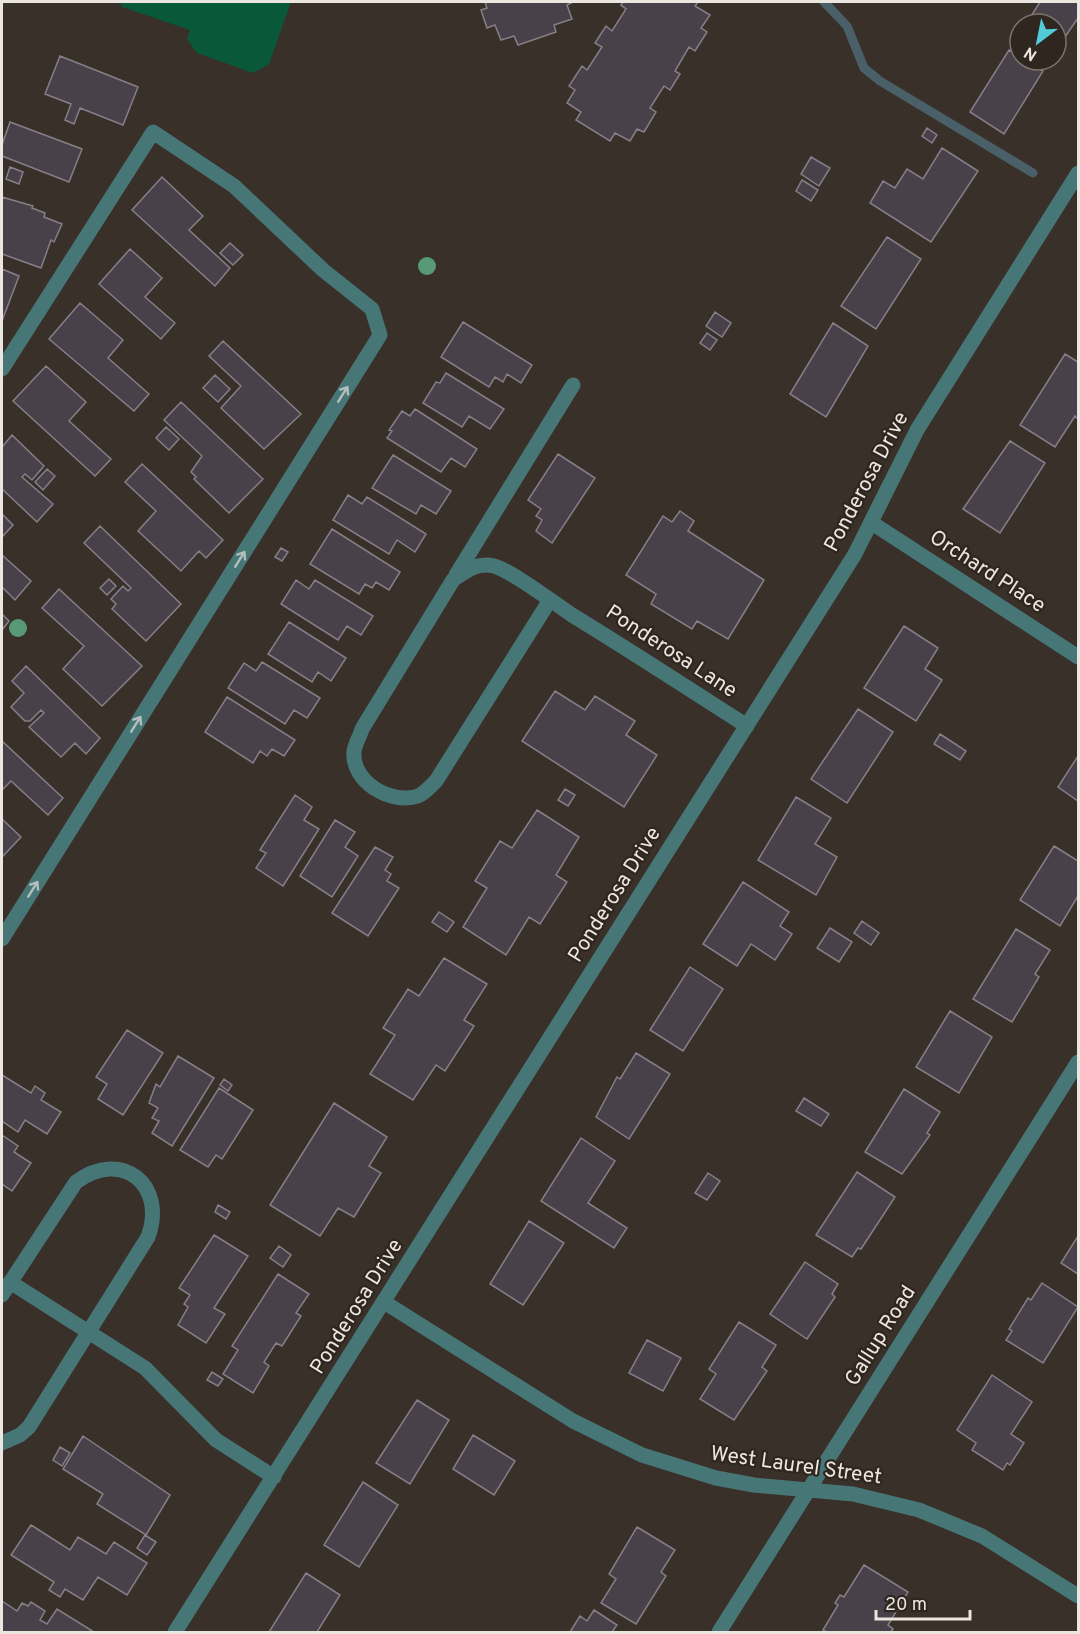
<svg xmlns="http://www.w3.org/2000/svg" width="1080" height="1634" font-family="Overpass,sans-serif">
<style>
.green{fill:#0a583a}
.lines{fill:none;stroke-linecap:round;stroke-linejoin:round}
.stream{stroke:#4a6068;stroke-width:9}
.building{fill:#48414a;stroke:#877f88;stroke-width:1.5}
.minor{stroke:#477677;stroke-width:15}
.tree{fill:#579a75}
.oneway{stroke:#b2bfbc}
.labels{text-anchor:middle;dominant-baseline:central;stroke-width:4.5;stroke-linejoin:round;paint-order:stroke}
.street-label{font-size:21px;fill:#ece6e1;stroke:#2f2620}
</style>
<rect width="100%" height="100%" fill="#393029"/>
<!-- green -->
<path class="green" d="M120,2H291L269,64L253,73L197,53L187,39L190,30L122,7Z"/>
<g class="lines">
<!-- stream -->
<path class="stream" d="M824,2L847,26L864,68L880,81L1033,173"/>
</g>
<!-- building -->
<path class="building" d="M485,2H573L567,5L572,19L554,25L556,32L518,45L514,36L501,40L495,25L487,28L481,10L487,8Z
M623,2H698L695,6L710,15L701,28L707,32L695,51L689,47L675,71L680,74L670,90L664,86L650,108L656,112L644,132L637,129L630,141L615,133L610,141L576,120L581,112L567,103L575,90L569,86L582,66L587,70L602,47L595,43L606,26L612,31L626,9L621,5Z
M1040,2H1078V18L1056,50V24H1026Z
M1009,50L1020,57V60H1025L1043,71L1004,134L970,112Z
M60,56L138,87L123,125L80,108L74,124L65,120L71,104L45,94Z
M10,122L82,149L69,182L2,156V145Z
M927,128L937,135L932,143L922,136Z
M942,148L978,171L931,242L870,203L883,181L895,188L907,169L923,179Z
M811,157L830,168L819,186L801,174Z
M10,167L23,172L19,184L6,179Z
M162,177L203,216L189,230L230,268L215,286L132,210Z
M802,180L818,190L811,201L796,191Z
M2,197L33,206L32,208L45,213L44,217L62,224L54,242L51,240L41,268L2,254Z
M887,237L921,259L876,329L841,306Z
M230,243L243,255L233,265L220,253Z
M130,249L162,278L145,297L175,323L161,339L99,284Z
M2,269L19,276L2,321Z
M80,303L123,340L108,358L149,394L134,411L49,339Z
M715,312L731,323L722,337L706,326Z
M463,322L532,365L521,383L507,374L503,382L495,377L489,387L441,357Z
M833,323L868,346L826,417L790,394Z
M707,333L717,340L710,350L700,343Z
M223,341L301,414L264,449L221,408L241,386L209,356Z
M1065,354L1078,362V419L1075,416L1055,447L1020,425Z
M46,366L86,402L69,421L111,459L95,476L13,401Z
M446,373L504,409L490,429L469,416L462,427L423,403L436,382L440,383Z
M215,375L230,389L218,402L203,388Z
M181,402L263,479L229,513L194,479L196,477L191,472L202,456L164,420Z
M415,409L477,449L465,467L451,458L441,472L387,438L392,431L389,430L402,411L410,416Z
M166,427L179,439L169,450L156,438Z
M12,435L44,466L32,480L25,474L22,477L53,504L37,522L2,489V447Z
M1010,441L1045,463L1000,533L963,509Z
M558,454L595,478L552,543L536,531L542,520L536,516L541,509L528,500Z
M393,455L451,491L436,514L421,505L416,514L372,488Z
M142,464L223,540L206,558L199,551L181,571L138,531L156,511L125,482Z
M47,469L55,476L43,490L35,482Z
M348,495L362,504L367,497L426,534L415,552L397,540L389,554L333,520Z
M680,511L694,521L688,531L764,580L728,639L697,621L692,629L651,604L656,594L626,575L663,516L672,522Z
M2,514L13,525L2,537Z
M100,526L181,604L146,641L112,609L116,604L111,599L123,586L128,591L131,588L84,543Z
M332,529L400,572L389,590L376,582L372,588L365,584L359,594L310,564Z
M281,548L288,552L282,561L275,557Z
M2,555L31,581L15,600L2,587Z
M109,579L116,586L107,595L100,588Z
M296,580L309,589L315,580L373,616L361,635L347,626L338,640L281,604Z
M59,589L142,666L102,706L63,669L84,646L42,608Z
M2,614L9,621L2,630Z
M289,622L346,658L331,681L318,672L312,682L268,654Z
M904,626L938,648L925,669L942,680L916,721L864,688Z
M262,662L320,698L307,718L294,710L285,724L228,688L244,663L256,671Z
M26,666L100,738L86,754L75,743L61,757L29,727L44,713L41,710L30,721H25L11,707L24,693L12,681Z
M555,691L585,710L595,696L635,721L626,735L657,755L624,807L522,741Z
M227,697L295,740L284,756L272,749L267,756L260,751L253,763L205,732Z
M858,709L893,732L847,803L811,779Z
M940,734L966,751L960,760L934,744Z
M2,741L63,798L48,815L11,781L2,790Z
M1078,756V801L1058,787Z
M565,789L575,795L568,806L558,800Z
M295,795L312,807L304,820L319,829L283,886L256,868L266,853L260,850Z
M796,797L831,818L815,844L837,857L816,895L758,860Z
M537,810L579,837L556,875L567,882L540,924L529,917L506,955L463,927L487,888L475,881L500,841L512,848Z
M2,819L21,837L2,857Z
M335,820L355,832L345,847L358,856L332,897L300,876Z
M1054,846L1078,861V896L1060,926L1020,900Z
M375,847L393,857L385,870L391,874L387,881L399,888L368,936L332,913Z
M743,882L789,912L780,926L792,934L775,960L751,944L737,966L703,944Z
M439,912L454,922L447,932L432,922Z
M862,921L879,933L871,945L854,933Z
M830,928L852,942L839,962L817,948Z
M1016,929L1050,950L1035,974L1039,977L1012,1022L973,999Z
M444,958L487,984L464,1020L474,1026L445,1071L436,1065L413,1100L370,1074L395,1035L383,1028L408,989L419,996Z
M690,967L723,989L683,1051L650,1030Z
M950,1011L992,1037L959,1093L916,1067Z
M127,1030L163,1053L123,1115L98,1099L107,1084L96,1077Z
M636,1053L670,1074L629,1139L596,1117L617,1077L620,1079Z
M178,1056L214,1078L172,1146L152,1133L159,1121L152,1118L158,1108L149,1103L156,1084L160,1087Z
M2,1075L31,1093L35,1086L45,1093L41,1100L61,1112L47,1134L25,1120L18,1132L2,1121Z
M224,1079L232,1085L228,1091L220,1085Z
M219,1088L253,1110L222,1159L216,1155L208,1167L180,1150Z
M904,1089L940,1112L927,1133L930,1135L902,1174L865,1152Z
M804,1098L829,1114L821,1126L796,1111Z
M334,1103L387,1137L369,1166L381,1173L354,1217L338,1208L320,1236L270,1205Z
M2,1135L18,1146L14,1152L31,1163L12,1191L2,1184Z
M581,1138L615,1161L588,1203L627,1228L614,1248L541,1201Z
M857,1172L895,1197L861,1249L858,1248L852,1257L816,1235Z
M708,1173L720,1181L707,1200L695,1193Z
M218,1205L230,1212L226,1219L215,1212Z
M529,1221L564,1243L523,1305L490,1284Z
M214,1235L248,1256L214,1308L225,1314L206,1343L178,1325L188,1307L184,1304L190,1295L179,1288Z
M1078,1236V1274L1061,1263Z
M279,1246L291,1255L283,1267L270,1258Z
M805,1262L838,1284L832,1294L835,1297L807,1339L770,1314Z
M278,1274L309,1294L296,1313L301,1316L282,1346L276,1343L264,1362L269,1366L253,1393L223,1374L238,1350L232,1346Z
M1042,1283L1078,1307L1043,1363L1006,1340L1012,1331L1009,1329L1028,1298L1031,1300Z
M739,1322L776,1345L762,1367L767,1371L734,1420L700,1399L716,1374L709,1369Z
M647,1340L681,1358L663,1391L629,1373Z
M212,1372L223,1379L218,1386L207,1380Z
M992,1375L1032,1402L1011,1434L1024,1443L1010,1465L1007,1463L1003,1470L972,1450L976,1443L957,1430Z
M417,1400L449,1420L410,1484L376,1463Z
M473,1435L515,1461L494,1495L453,1469Z
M83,1436L170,1495L146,1535L97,1504L103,1494L63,1469Z
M60,1447L70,1453L62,1466L53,1460Z
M363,1482L398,1505L359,1567L324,1545Z
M31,1525L70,1550L78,1537L106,1554L114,1542L147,1563L127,1595L98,1577L83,1600L65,1589L60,1597L49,1590L54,1582L11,1555Z
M637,1527L675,1550L661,1572L666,1576L636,1624L601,1603L616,1579L609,1574Z
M145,1535L156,1542L147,1555L137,1548Z
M864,1565L908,1592L888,1625L893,1629L891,1632H827L823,1630L838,1605L835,1603L840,1595L844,1597Z
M306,1573L340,1595L317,1632H269Z
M2,1601L17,1611L22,1603L28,1606L31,1602L45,1611L40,1620L47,1624L57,1609L94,1632H2Z
M594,1610L617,1625L612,1632H570L580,1616L587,1621Z"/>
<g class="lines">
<!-- minor -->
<path class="minor" d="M2,369L153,132L234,186L323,270L372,309L380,335L2,939
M872,523L1078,657
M456,575L573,385
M550,600L436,781C431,786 424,794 418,796C391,805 351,782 354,751C355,744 360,736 362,729L453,580C466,571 477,562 494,566C512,571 554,603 572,615C631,651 689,689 747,726
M10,1282L145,1368L216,1440L274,1477
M2,1295L76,1182C122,1148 167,1185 148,1237L29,1427L20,1435L2,1443
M384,1302L573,1421L642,1455L716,1478L754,1485L853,1494L919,1510L982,1536L1078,1596
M175,1632L855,554L917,430L1078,173
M719,1632L1078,1062"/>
</g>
<!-- trees -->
<g class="tree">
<circle cx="427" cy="266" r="9"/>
<circle cx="18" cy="628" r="9"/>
</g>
<!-- one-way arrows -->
<defs><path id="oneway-shaft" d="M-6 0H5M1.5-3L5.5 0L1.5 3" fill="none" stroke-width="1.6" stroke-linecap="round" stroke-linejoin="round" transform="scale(1.5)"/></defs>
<g class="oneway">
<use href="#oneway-shaft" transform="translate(343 394) rotate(-58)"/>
<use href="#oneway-shaft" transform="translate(240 559) rotate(-58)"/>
<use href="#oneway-shaft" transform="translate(136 724) rotate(-58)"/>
<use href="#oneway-shaft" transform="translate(33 889) rotate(-58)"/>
</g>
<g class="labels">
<!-- street labels -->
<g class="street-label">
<text transform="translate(867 482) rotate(-62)">Ponderosa Drive</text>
<text transform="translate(987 572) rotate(33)">Orchard Place</text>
<text transform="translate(671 652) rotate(33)">Ponderosa Lane</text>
<text transform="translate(615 895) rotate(-58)">Ponderosa Drive</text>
<text transform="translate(357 1307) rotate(-58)">Ponderosa Drive</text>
<text transform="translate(881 1336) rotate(-58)">Gallup Road</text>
<text transform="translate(796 1466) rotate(8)">West Laurel Street</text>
</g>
</g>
<!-- border -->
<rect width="1080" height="1634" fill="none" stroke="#ece6e1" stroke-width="6"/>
<!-- north arrow -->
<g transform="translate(1038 42) rotate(212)"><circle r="28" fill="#2f2620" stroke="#7b736d" stroke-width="1.5"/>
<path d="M0-4.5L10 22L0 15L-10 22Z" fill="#52cbd8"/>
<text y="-9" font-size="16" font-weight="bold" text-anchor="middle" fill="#ece6e1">N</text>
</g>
<!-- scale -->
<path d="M876 1610v9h94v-9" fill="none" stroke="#ece6e1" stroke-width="3"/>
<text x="885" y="1610" font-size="18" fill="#ece6e1" stroke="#2f2620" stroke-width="4.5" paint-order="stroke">20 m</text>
</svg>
